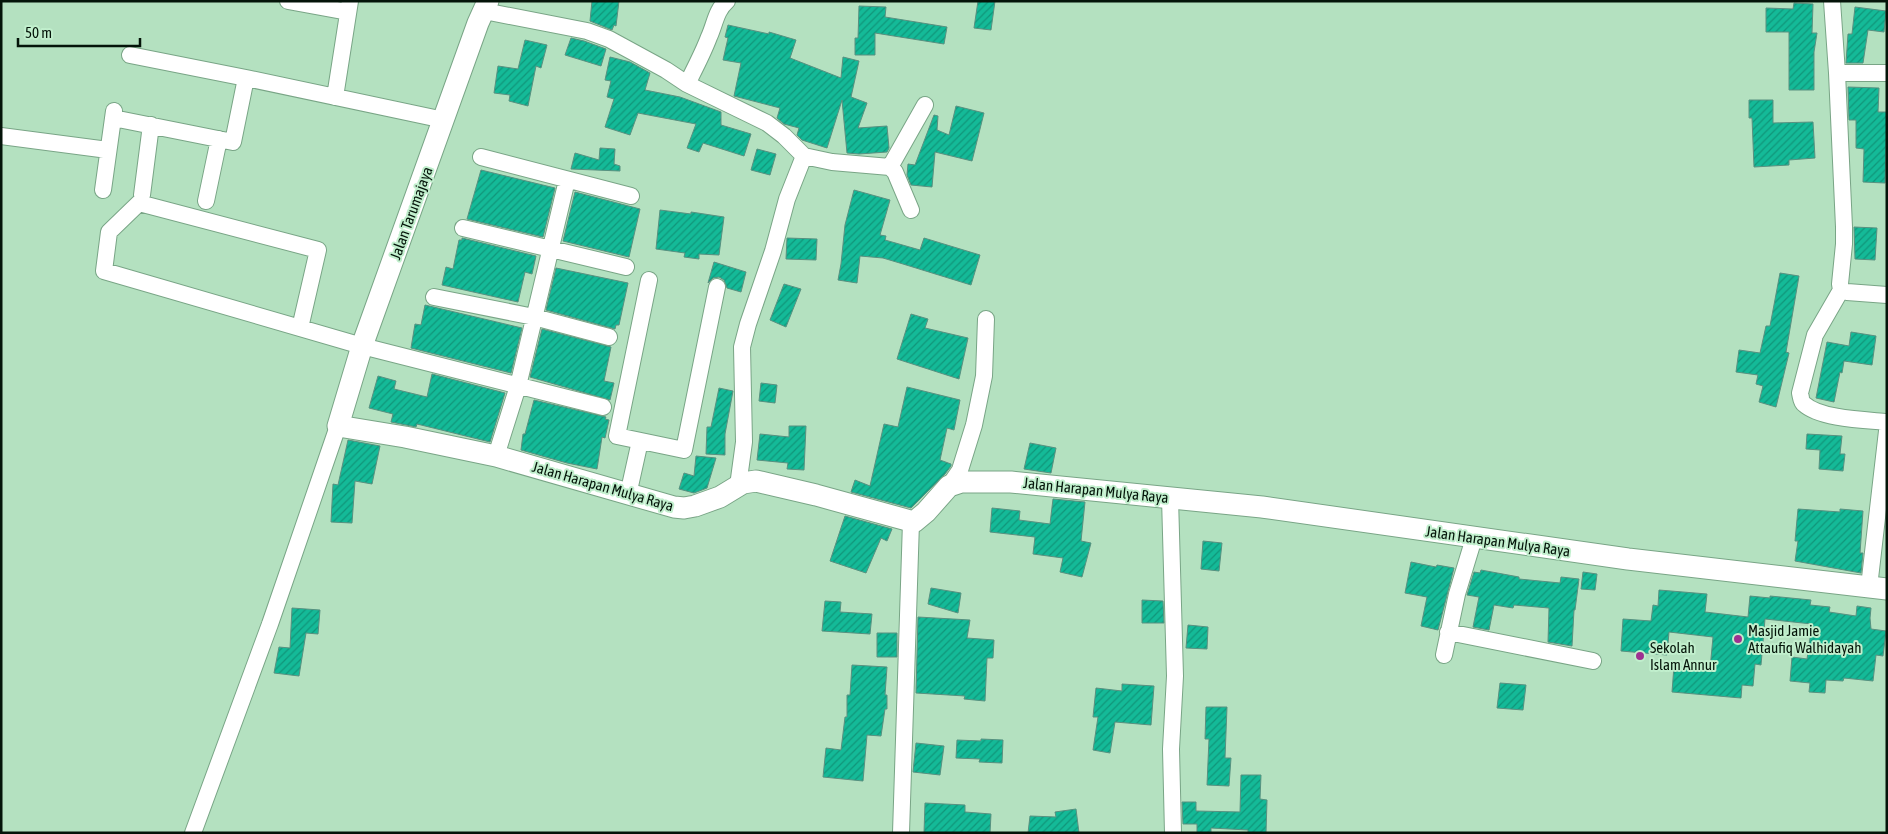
<svg xmlns="http://www.w3.org/2000/svg" width="1888" height="834" font-family="'Asap Condensed',sans-serif">
<style>
.building{fill:url(#building-hatch);stroke:#589180}
.lines{fill:none;stroke-linecap:round;stroke-linejoin:round}
.minor-casing{stroke:#79a586;stroke-width:18}
.tertiary-casing{stroke:#79a586;stroke-width:23}
.minor{stroke:#fff;stroke-width:16}
.tertiary{stroke:#fff;stroke-width:21}
.poi-dot{fill:#9e3191;stroke:#c1efcd;stroke-width:2}
.labels{text-anchor:middle;dominant-baseline:central;stroke-width:4;stroke-linejoin:round;paint-order:stroke}
.street-label{font-size:15px;fill:#041409;stroke:#c1efcd}
.poi-label{font-size:15px;fill:#041409;stroke:#c1efcd;text-anchor:start}
</style>
<defs>
<pattern id="building-hatch" width="6" height="6" patternUnits="userSpaceOnUse" patternTransform="scale(1.25)"><rect width="6" height="6" fill="#14ba98"/><path d="M-1 1l2-2M0 6l6-6M5 7l2-2" fill="none" stroke="#10967a"/></pattern>
</defs>
<rect width="100%" height="100%" fill="#b4e1c0"/>
<!-- building -->
<path class="building" d="M592,1H619L616,26L614,25L612,30L590,21Z
M978,1H995L991,30L974,28Z
M1794,3L1813,4L1812,33H1817L1814,52V90H1789V32H1766V8L1793,9Z
M859,6L886,7L885,17L947,27L944,44L875,33V55H855V38H858Z
M1855,7L1886,11L1884,32L1868,30L1863,63H1846L1848,34H1852Z
M728,25L769,34V32L796,40L790,58L841,78L843,57L859,61L851,97L867,103L858,128L887,126L889,148L887,152L859,154L847,153L842,100L827,148L802,140L797,135L799,128L784,124L777,118L780,108L734,96L741,63L723,60L728,38L725,37Z
M571,38L584,41L606,49L601,66L565,55Z
M525,40L547,45L541,68L536,66L528,106L509,101L510,95L494,93L498,66L518,69Z
M610,57L630,62L650,73L645,90L680,97L721,112V125L751,134L744,156L703,143L699,152L687,148L696,124L638,113L630,135L605,127L614,99L607,97L611,81L605,80Z
M1848,87L1879,88L1878,112H1887L1885,183L1863,182L1864,149L1856,148V120H1849Z
M1749,100H1773V123L1813,122L1815,158L1789,160V165L1754,167L1752,118H1749Z
M956,106L984,113L972,161L935,152L932,187L911,185L907,175L908,164L915,165L934,115L938,116L937,130L949,135Z
M600,148L615,149L614,164L620,166V171L571,169L575,153L599,160Z
M757,149L776,154L770,175L751,170Z
M481,170L555,188L543,237L467,219Z
M854,190L890,200L880,235L886,236L885,240L920,250L924,238L980,255L971,285L903,264L883,258L860,256L857,283L838,280L841,264L845,225Z
M575,192L640,209L629,257L563,241Z
M660,210L691,214V212L724,217L719,255L699,254V259L684,257L685,253L656,249Z
M1854,227L1877,228L1875,260L1855,259Z
M462,238L536,256L532,274L525,272L518,302L442,285L446,267L453,269L459,240H462Z
M787,238L817,239L816,260L786,259Z
M714,262L746,272L741,292L727,288L724,280L719,277L713,278L708,283Z
M556,268L628,283L619,325H616L615,329L546,310Z
M1780,273L1799,276L1786,352L1789,353L1776,407L1759,402L1763,386L1756,384L1758,375L1736,372L1739,350L1760,353L1766,326H1770Z
M784,284L801,289L786,327L770,320Z
M425,305L522,328L511,373L411,348L415,324L421,325Z
M911,314L928,319L925,328L968,338L959,379L897,359Z
M542,329L611,347L604,381L614,383L610,400L530,377Z
M1851,332L1876,336L1872,365L1844,361L1842,373L1840,372L1834,402L1816,398L1827,342L1849,346Z
M432,374L505,393L490,442L417,424L416,427L391,422L393,414L369,408L378,376L396,381L394,389L427,397Z
M761,383L777,385L775,403L759,401Z
M907,387L960,400L954,430L947,428L940,460L951,464V466L945,474L911,508L851,492L855,480L870,486L884,424L898,427Z
M719,388L733,391L725,434V455L706,454L707,427H711Z
M534,400L606,417L605,419L609,420L605,438L602,437L597,469L567,463L521,450L523,434H525Z
M789,426H806L804,470L787,469L788,463L757,460L760,434L789,437Z
M1807,434L1842,436L1840,454H1845L1843,471L1819,469L1820,450L1806,449Z
M348,440L380,446L372,484L355,481L352,523L331,522L333,484L338,485Z
M1030,443L1056,448L1051,473L1024,469Z
M696,456L716,458L707,488L694,493L679,489L684,473L694,476Z
M1053,499L1085,502L1081,541L1091,543L1082,577L1060,572L1063,558L1033,554L1035,537L990,532L992,508L1020,511L1019,520L1050,524Z
M1798,509L1840,512V509L1863,511L1860,553H1863L1861,573L1795,561L1798,541H1795Z
M845,516L892,529L887,541L881,538L866,573L830,561Z
M1203,541L1222,543L1219,571L1201,569Z
M1411,562L1436,567L1437,565L1454,568L1438,630L1421,626L1427,597L1405,593Z
M1481,570L1519,577V579L1560,583L1561,577L1579,579L1575,610H1574L1572,646L1548,642L1549,608L1514,605L1513,608L1494,605L1489,630L1473,627L1479,597L1467,595L1474,572L1480,573Z
M1583,572L1597,574L1595,590L1581,589Z
M931,588L961,593L958,613L928,604Z
M1659,590L1707,594L1705,612L1748,617L1750,596L1770,598V596L1811,600L1810,605L1830,607L1829,612L1856,616L1857,606L1871,608L1870,618L1871,629L1886,631L1883,656L1876,655L1873,681L1844,678L1843,681L1826,680L1825,693L1809,692L1810,683L1790,681L1792,657L1807,659L1812,624L1765,619L1761,665L1755,664L1753,686L1742,685L1741,698L1672,692L1674,666L1710,669L1713,637L1669,632L1667,655L1621,651L1623,619L1651,621L1653,605L1658,606Z
M1142,600L1163,601L1164,623H1142Z
M825,601L841,602L840,612L872,614L870,634L822,631Z
M292,608L320,610L318,634L306,633L299,676L274,673L279,647L290,648Z
M918,617L970,620L967,638L994,640L993,658H987L985,701L964,699L965,696L916,693Z
M1188,625L1208,627L1207,649L1186,648Z
M877,633H897V657H877Z
M852,665L887,667L885,695H887V709H885L881,736L867,735L863,781L823,777L826,748L841,750L845,717H847V695H850Z
M1500,683L1526,685L1523,710L1497,708Z
M1122,684L1154,686L1151,725L1115,722L1110,753L1093,750L1098,717H1093L1096,688L1122,691Z
M1206,707H1227L1225,758H1231L1229,786L1207,785L1209,739H1205Z
M981,739L1003,740L1002,763L979,762L980,759L956,758L957,740L981,741Z
M916,743L944,746L940,775L913,772Z
M1241,775H1261L1260,799L1267,800L1266,833H1248V830L1211,828V833H1197V824H1183L1182,802H1196V811L1240,812Z
M925,803L965,805V812L991,814L990,833H924Z
M1076,809L1079,833H1028L1030,816L1056,817L1055,812Z"/>
<g class="lines">
<!-- minor casing -->
<g class="minor-casing">
<path id="minor" d="M288,1L348,12
M1832,1L1837,73
M484,11L587,31L609,39L666,70L687,84L767,123L784,136L804,156
M130,55L246,78
M1887,73H1837L1844,227V244L1840,284L1841,290L1847,292L1887,295
M687,84C695,68 703,53 709,37C715,24 716,10 727,1
M335,97L350,1
M113,118L233,142L246,78L444,120
M1,136L108,150
M481,157L631,196
M890,167L925,105
M103,190L114,111
M142,195L151,125
M206,201L219,139
M463,228L626,267
M649,280L617,436L684,450L717,287
M1841,290L1815,335L1800,393C1801,397 1801,402 1804,404C1820,419 1866,420 1887,422
M434,297L534,317L609,337
M300,328L318,250L139,203L109,232L104,271L362,346L603,407
M496,456L518,386L567,180
M738,486L744,442L742,347L748,324L773,251L787,199L804,156L832,162L890,167L895,172L911,210
M949,486L960,470L974,425L984,376L986,319
M628,495L640,441
M1170,498L1175,676L1171,749L1173,833
M1869,587L1887,431
M1448,632L1593,661
M1444,655L1457,594L1474,538
M193,833L270,624L338,426
M901,833L911,522"/>
</g>
<!-- tertiary casing -->
<g class="tertiary-casing">
<path id="tertiary" d="M488,1L478,23L362,346L338,426L405,437L496,456L674,507L684,508L695,506L720,497L743,483L756,481L816,495L914,522L926,512L949,486L961,482H1011L1262,507L1628,559L1887,589"/>
</g>
<!-- minor -->
<use href="#minor" class="minor"/>
<!-- tertiary -->
<use href="#tertiary" class="tertiary"/>
</g>
<!-- markers -->
<g class="poi-dot">
<circle cx="1738" cy="639" r="5"/>
<circle cx="1640" cy="656" r="5"/>
</g>
<g class="labels">
<!-- street labels -->
<g class="street-label">
<text transform="translate(411 213) rotate(-70)">Jalan Tarumajaya</text>
<text transform="translate(603 486) rotate(16)">Jalan Harapan Mulya Raya</text>
<text transform="translate(1096 490) rotate(6)">Jalan Harapan Mulya Raya</text>
<text transform="translate(1498 541) rotate(8)">Jalan Harapan Mulya Raya</text>
</g>
<!-- poi labels -->
<g class="poi-label">
<text x="1748" y="630">Masjid Jamie<tspan x="1748" dy="17">Attaufiq Walhidayah</tspan></text>
<text x="1650" y="647">Sekolah<tspan x="1650" dy="17">Islam Annur</tspan></text>
</g>
</g>
<!-- border -->
<rect width="1888" height="834" fill="none" stroke="#041409" stroke-width="5"/>
<!-- scale -->
<path d="M18 38v8h122v-8" fill="none" stroke="#041409" stroke-width="2.5"/>
<text x="25" y="38" font-size="15" fill="#041409" stroke="#c1efcd" stroke-width="4" paint-order="stroke">50 m</text>
</svg>
